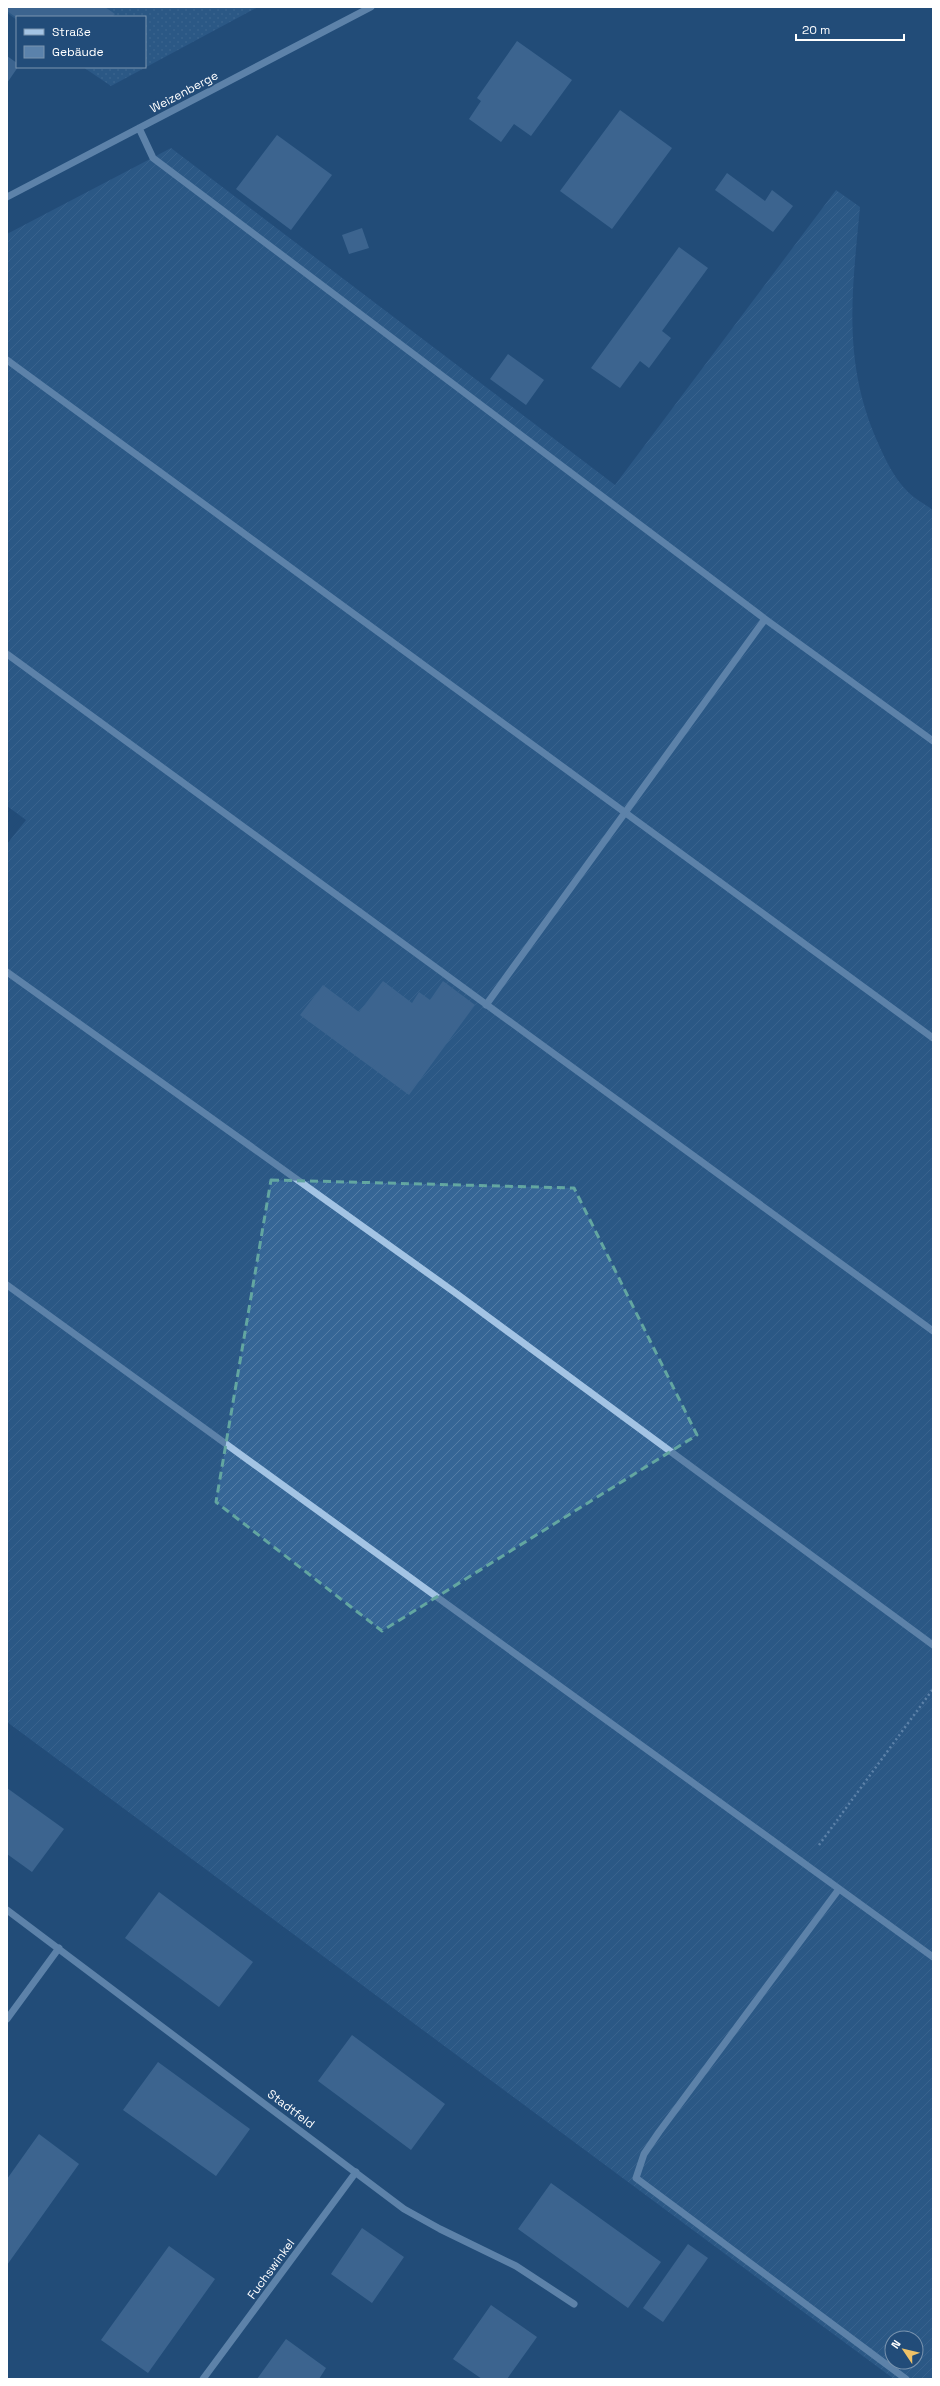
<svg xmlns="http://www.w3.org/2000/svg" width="940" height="2386" font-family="'Space Grotesk',sans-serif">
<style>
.grass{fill:url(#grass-dots)}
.garden{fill:url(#garden-furrows);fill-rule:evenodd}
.building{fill:#5b82ab}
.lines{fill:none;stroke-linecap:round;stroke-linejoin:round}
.path{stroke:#a4c4e4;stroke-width:2.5;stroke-dasharray:2 3;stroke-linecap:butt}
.minor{stroke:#a4c4e4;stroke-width:7}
.marked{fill:none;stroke:#63a6a1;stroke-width:3;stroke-dasharray:8 5;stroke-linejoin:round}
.labels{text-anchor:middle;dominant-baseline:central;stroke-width:3.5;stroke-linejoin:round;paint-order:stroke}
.street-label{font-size:12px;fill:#fff;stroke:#224c79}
</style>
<defs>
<pattern id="grass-dots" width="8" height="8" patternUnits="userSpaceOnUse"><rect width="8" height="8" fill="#366696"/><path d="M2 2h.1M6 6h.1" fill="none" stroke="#547da6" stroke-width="1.8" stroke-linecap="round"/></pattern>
<pattern id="garden-furrows" width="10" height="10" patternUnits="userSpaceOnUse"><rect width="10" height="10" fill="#366696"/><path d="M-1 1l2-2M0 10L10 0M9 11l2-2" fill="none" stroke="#547da6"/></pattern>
</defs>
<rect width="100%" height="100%" fill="#224c79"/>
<!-- grass -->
<path class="grass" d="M7,7H258L111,86L83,67H145V17H17V20L7,13Z"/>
<!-- garden -->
<path class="garden" d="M171,148L615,485L836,190L860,207C852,292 842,362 878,443C886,461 894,478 908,492C915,499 925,504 933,510V2379H894L7,1722V844L26,820L7,806V234ZM892,2338H916V2362H892Z"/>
<!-- building -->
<path class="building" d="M7,7H105L115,14L112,17L17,18L7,11Z
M517,41L572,80L531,136L514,124L501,142L469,119L481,101L477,98Z
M7,56L17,63L18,67L7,83Z
M620,110L672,148L612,229L560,191Z
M277,135L332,175L291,230L236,189Z
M727,173L765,201L772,190L793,206L773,232L715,190Z
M362,228L369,248L349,254L342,235Z
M679,247L708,268L662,331L671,338L649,368L640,361L620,388L591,368Z
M508,354L544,380L526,405L490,379Z
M383,981L412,1003L419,992L430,1000L443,981L475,1005L409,1095L300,1015L323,985L359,1012Z
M7,1788L64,1829L32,1872L7,1854Z
M159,1892L253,1962L219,2007L125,1938Z
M352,2035L445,2104L411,2150L318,2081Z
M158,2062L250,2129L216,2176L123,2110Z
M39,2134L79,2164L7,2265V2179Z
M551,2183L661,2262L628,2308L518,2229Z
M362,2228L404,2257L372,2303L331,2274Z
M688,2244L708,2258L663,2322L643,2308Z
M169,2246L215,2279L148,2373L101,2340Z
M491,2305L537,2337L507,2379H482L453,2359Z
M286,2339L326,2368L319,2379H257Z"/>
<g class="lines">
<!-- path -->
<path class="path" d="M819,1845L933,1689"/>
<!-- minor -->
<path class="minor" d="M139,128L153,158L765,619L933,741
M7,197L371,7
M7,360L933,1038
M7,654L933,1331
M7,972L457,1294L933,1645
M486,1005L765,619
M7,1285L933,1957
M839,1889L659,2132L644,2154L636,2178L906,2379
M7,1910L404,2209L440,2229L516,2266L574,2304
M7,2019L59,1948
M203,2379L356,2172"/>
</g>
<!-- marked area -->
<path d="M0 0H940V2386H0ZM271,1180L574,1188L697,1435L382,1631L216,1502Z" fill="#224c79" fill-opacity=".55" fill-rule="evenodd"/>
<path class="marked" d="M271,1180L574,1188L697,1435L382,1631L216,1502Z"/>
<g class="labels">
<!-- street labels -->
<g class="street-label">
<text transform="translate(184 92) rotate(-28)">Weizenberge</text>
<text transform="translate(291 2109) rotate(37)">Stadtfeld</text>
<text transform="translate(271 2269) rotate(-54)">Fuchswinkel</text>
</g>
</g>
<!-- border -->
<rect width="940" height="2386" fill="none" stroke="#ffffff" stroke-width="16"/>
<!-- legend -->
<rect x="16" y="16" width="130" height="52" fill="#224c79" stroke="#7a94af"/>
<rect x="24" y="29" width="20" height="6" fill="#a4c4e4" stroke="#7a94af"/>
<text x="52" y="36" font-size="12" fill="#ffffff">Straße</text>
<rect x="24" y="46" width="20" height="12" fill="#5b82ab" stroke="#7a94af"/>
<text x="52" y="56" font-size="12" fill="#ffffff">Gebäude</text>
<!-- north arrow -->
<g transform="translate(904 2350) rotate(305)"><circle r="19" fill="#224c79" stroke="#7a94af"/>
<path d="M0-3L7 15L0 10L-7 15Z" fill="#efc267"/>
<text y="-6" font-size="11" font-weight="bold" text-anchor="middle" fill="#ffffff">N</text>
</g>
<!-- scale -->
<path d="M796 34v6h108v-6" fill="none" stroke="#ffffff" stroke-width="2"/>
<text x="802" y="34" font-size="12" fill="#ffffff" stroke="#224c79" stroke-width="3" paint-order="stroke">20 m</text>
</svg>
